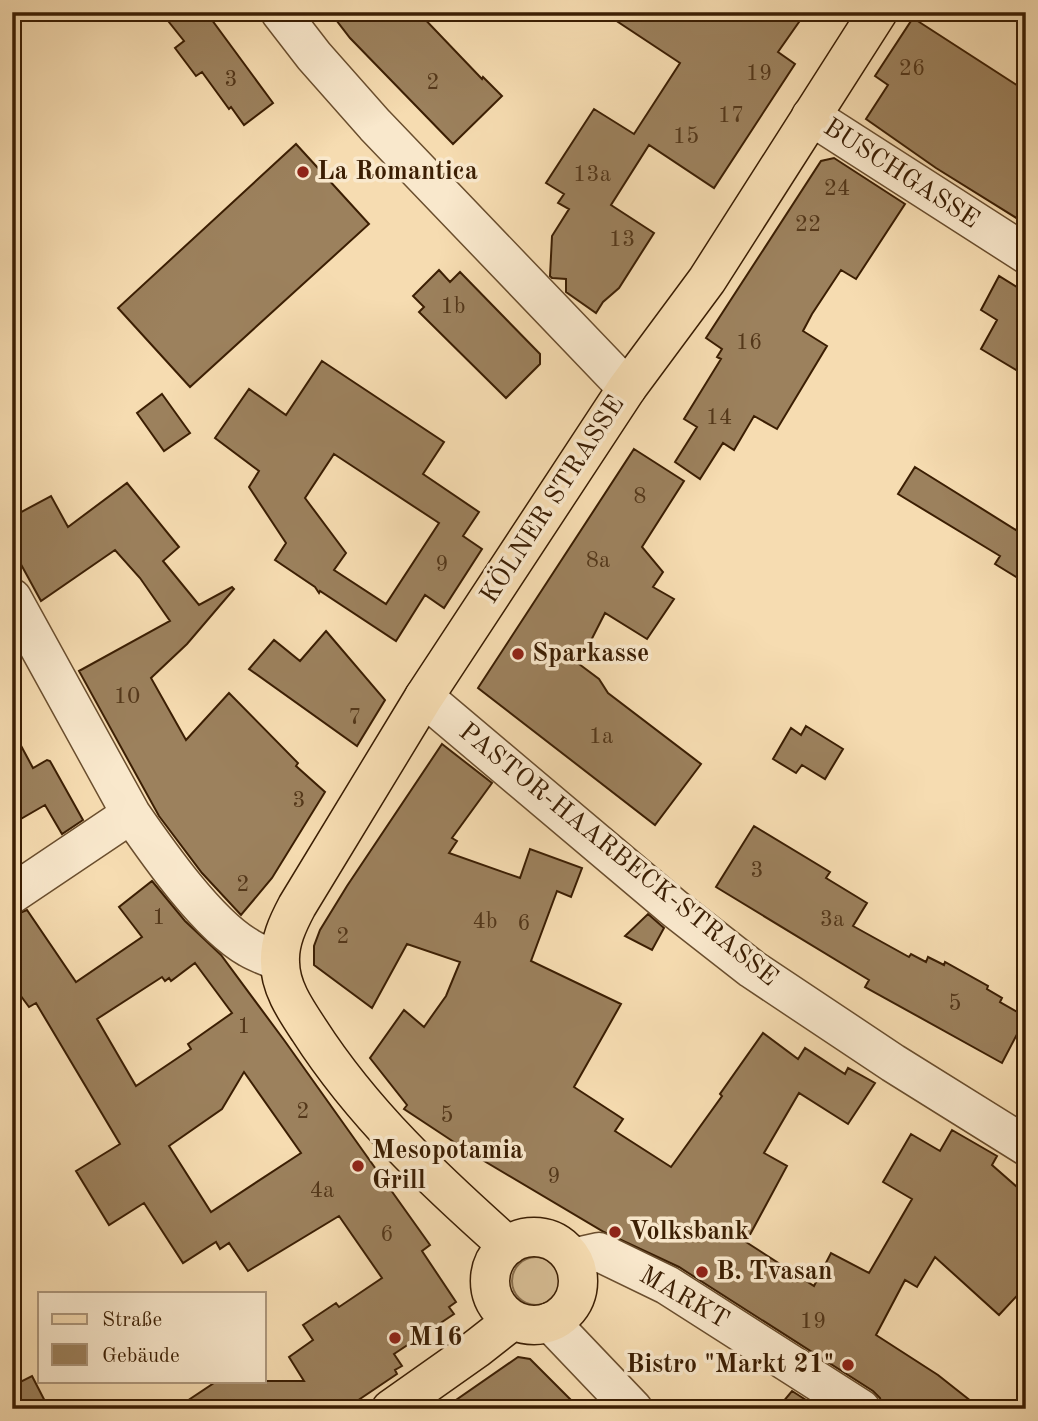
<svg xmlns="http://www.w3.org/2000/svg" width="1038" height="1421" font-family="'Old Standard TT',serif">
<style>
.green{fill:#d6bc93;stroke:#886d4b;stroke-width:2}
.building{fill:#9c815d;stroke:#3b1e03;stroke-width:2;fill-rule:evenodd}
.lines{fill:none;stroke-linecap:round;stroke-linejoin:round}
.minor-casing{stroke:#6a4e2e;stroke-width:41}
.major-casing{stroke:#3b1e03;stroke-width:41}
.minor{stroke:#f9e8cc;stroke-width:38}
.major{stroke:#f6dcb1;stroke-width:38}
.poi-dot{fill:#8f2418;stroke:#f9e8cc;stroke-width:2.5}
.labels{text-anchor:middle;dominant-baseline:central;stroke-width:7;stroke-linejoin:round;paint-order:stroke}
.number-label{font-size:23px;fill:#53371a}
.poi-label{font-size:26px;font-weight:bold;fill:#3b1e03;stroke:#f9e8cc;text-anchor:start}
.street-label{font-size:26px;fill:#3b1e03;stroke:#f9e8cc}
</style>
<rect width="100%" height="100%" fill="#f6dcb1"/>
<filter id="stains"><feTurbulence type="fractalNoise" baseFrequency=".00286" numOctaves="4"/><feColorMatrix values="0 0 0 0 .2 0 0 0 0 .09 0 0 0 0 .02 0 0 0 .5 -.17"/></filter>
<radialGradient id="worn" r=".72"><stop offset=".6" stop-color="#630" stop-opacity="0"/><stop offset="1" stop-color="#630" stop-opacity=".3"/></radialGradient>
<!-- green -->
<path class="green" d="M512 1281a24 24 0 1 1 48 0a24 24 0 1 1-48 0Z"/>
<!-- building -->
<path class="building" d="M161,12H206L273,103L244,125L231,107L229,109L202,72L196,76L175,48L184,41Z
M330,12H418L482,79L483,77L502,96L453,144L350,38Z
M603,12H806L778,52L795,64L714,188L649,145L611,205L654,233L619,288L603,302L596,313L566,292V279L552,278L550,276L552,236L569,209L558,203L564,194L546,183L594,109L634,134L680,63Z
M913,18L1026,91V224L936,168L866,119L888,85L875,76Z
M296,144L369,224L190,387L118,308Z
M834,158L905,204L856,279L841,270L812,314L803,331L827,346L777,429L754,416L734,450L723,443L700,479L675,462L697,427L684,419L721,359L717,357L722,349L706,338L821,161Z
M439,270L450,282L460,272L540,354V364L506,398L419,312L424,307L413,296Z
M1023,275L1026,276V376L981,349L997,320L981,310L999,276L1017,287Z
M322,361L444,442L423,474L479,512L463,536L482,549L444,608L425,595L396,641L320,591L319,593L315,587L275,560L286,543L249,487L259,471L215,438L249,389L286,415ZM334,454L439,523L386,604L334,570L346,553L305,498Z
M162,394L190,433L164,451L137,413Z
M634,449L684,481L642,547L663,572L653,587L674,599L647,639L605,613L579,664L599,679L608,693L701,764L655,825L478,688Z
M915,467L1016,530L1026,514V583L995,564L1000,556L898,494Z
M127,483L179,547L163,561L199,605L232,587L234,589L187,644L151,678L186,740L229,693L298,763L296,766L325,792L272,878L241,915L202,873L159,816L79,671L170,621L140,578L115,550L41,601L12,548V517L51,496L68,527Z
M326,631L385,700L357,746L249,669L274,640L300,661Z
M806,726L843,749L825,779L802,765L796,773L773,759L791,728L801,735Z
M12,729L33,768L47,760L50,761L83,820L62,834L45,805L12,824Z
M442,744L492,783L452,838L457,841L449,853L520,878L530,849L582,868L571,897L557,891L531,961L621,1004L574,1087L623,1119L615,1131L671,1167L722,1096L720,1094L763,1033L798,1059L805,1048L845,1074L848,1068L875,1083L848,1124L799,1093L764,1153L787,1166L746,1242L814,1286L831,1253L869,1273L912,1199L883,1182L911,1134L940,1151L952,1130L997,1156L992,1165L1026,1195V1286L999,1315L935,1257L917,1287L905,1280L876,1335L938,1375L981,1409H883L880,1398L873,1391L679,1267L604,1232L469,1152L404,1109L407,1105L370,1058L404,1010L424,1027L446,996L460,962L407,944L372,1008L314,965V946L320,930L347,886Z
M754,826L830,872L826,878L867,903L853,926L909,957L911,954L926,962L928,957L944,965L945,962L988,986L987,989L1002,998L1000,1002L1026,1017L1002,1063L865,987L869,980L716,887Z
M152,881L185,921L221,955L284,1040L430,1245L422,1251L456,1302L449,1307L454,1314L394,1354L402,1366L395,1370L397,1374L345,1409H175L217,1381H304L289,1357L313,1340L303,1325L336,1303L339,1307L382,1278L339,1216L248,1271L229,1243L220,1249L216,1242L183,1263L144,1203L109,1225L76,1171L120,1144L36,1003L29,1007L12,984V916L27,910L76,982L142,937L119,907ZM195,963L232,1013L188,1044L191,1049L136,1086L97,1019L162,977L165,981L169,978L171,981ZM244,1072L301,1153L211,1212L169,1146L222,1109Z
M648,914L664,928L652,950L625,936Z
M518,1357L530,1359L580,1409H443Z
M32,1376L49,1409H12V1386Z
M792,1391L820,1409H777Z"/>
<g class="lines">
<!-- minor casing -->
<g class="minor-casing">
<path id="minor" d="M280,12L314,56L375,125L627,388
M811,116L1026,254
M12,598L131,814C158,853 208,925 249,948C259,954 269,957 279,961
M424,697L674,908L752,969L893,1063L1026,1146
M12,894L131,814
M572,1258L599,1252L667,1285L861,1409
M550,1322L633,1409"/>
</g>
<!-- major casing -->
<g class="major-casing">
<path id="major" d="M490 1281a44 44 0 1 1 88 0a44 44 0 1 1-88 0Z
M508,1246C434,1180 363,1114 309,1030C295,1009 280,987 280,962C279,942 288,923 297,906L424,697L627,388L707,280L878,12
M391,1409L476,1349L513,1320"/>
</g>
<!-- minor -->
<use href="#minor" class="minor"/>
<!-- major -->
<use href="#major" class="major"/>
</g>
<!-- markers -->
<g class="poi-dot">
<circle cx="303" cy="172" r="7"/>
<circle cx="518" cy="654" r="7"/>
<circle cx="358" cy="1166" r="7"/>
<circle cx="615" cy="1232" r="7"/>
<circle cx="702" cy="1272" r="7"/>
<circle cx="395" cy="1338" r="7"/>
<circle cx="848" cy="1365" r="7"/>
</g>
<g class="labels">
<!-- number labels -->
<g class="number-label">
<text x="912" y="68">26</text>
<text x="759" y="73">19</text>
<text x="231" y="79">3</text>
<text x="433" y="82">2</text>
<text x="731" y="115">17</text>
<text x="686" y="136">15</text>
<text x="592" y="174">13a</text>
<text x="837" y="188">24</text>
<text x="808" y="224">22</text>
<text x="622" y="239">13</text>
<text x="453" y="306">1b</text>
<text x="749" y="342">16</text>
<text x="719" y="417">14</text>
<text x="640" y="496">8</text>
<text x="598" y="560">8a</text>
<text x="442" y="564">9</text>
<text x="127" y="696">10</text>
<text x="355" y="717">7</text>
<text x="601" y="736">1a</text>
<text x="299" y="800">3</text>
<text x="757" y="870">3</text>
<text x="243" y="884">2</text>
<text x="159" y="917">1</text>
<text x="832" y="919">3a</text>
<text x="485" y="921">4b</text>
<text x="524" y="923">6</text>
<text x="343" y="936">2</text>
<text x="955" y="1003">5</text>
<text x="244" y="1026">1</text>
<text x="303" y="1111">2</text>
<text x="447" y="1115">5</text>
<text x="554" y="1176">9</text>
<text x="322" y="1190">4a</text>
<text x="387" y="1234">6</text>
<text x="813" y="1321">19</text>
</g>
<!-- poi labels -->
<g class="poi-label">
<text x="317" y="172">La Romantica</text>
<text x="532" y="654">Sparkasse</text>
<text x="372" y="1151">Mesopotamia<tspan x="372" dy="30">Grill</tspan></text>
<text x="629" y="1232">Volksbank</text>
<text x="716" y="1272">B. Tvasan</text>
<text x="409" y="1338">M16</text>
<text x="834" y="1365" text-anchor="end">Bistro "Markt 21"</text>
</g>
<!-- street labels -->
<g class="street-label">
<text transform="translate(901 174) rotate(33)">BUSCHGASSE</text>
<text transform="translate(553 500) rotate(-57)">KÖLNER STRASSE</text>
<text transform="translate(618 855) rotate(39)">PASTOR-HAARBECK-STRASSE</text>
<text transform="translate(684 1298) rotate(30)">MARKT</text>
</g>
</g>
<!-- margin -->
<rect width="1038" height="1421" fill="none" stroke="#f6dcb1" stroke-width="42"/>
<rect x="14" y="14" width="1010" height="1393" fill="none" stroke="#3b1e03" stroke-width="3.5"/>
<rect x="21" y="21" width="996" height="1379" fill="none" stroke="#3b1e03" stroke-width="2"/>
<!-- legend -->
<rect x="38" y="1292" width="228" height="91" fill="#f9e8cc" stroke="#ad977c" stroke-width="2"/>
<rect x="52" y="1314" width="35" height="10" fill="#f6dcb1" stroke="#ad977c" stroke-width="2"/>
<text x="102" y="1326" font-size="21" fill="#3b1e03">Straße</text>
<rect x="52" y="1344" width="35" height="21" fill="#9c815d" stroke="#ad977c" stroke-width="2"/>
<text x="102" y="1362" font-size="21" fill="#3b1e03">Gebäude</text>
<rect width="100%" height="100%" filter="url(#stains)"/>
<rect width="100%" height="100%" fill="url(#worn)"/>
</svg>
